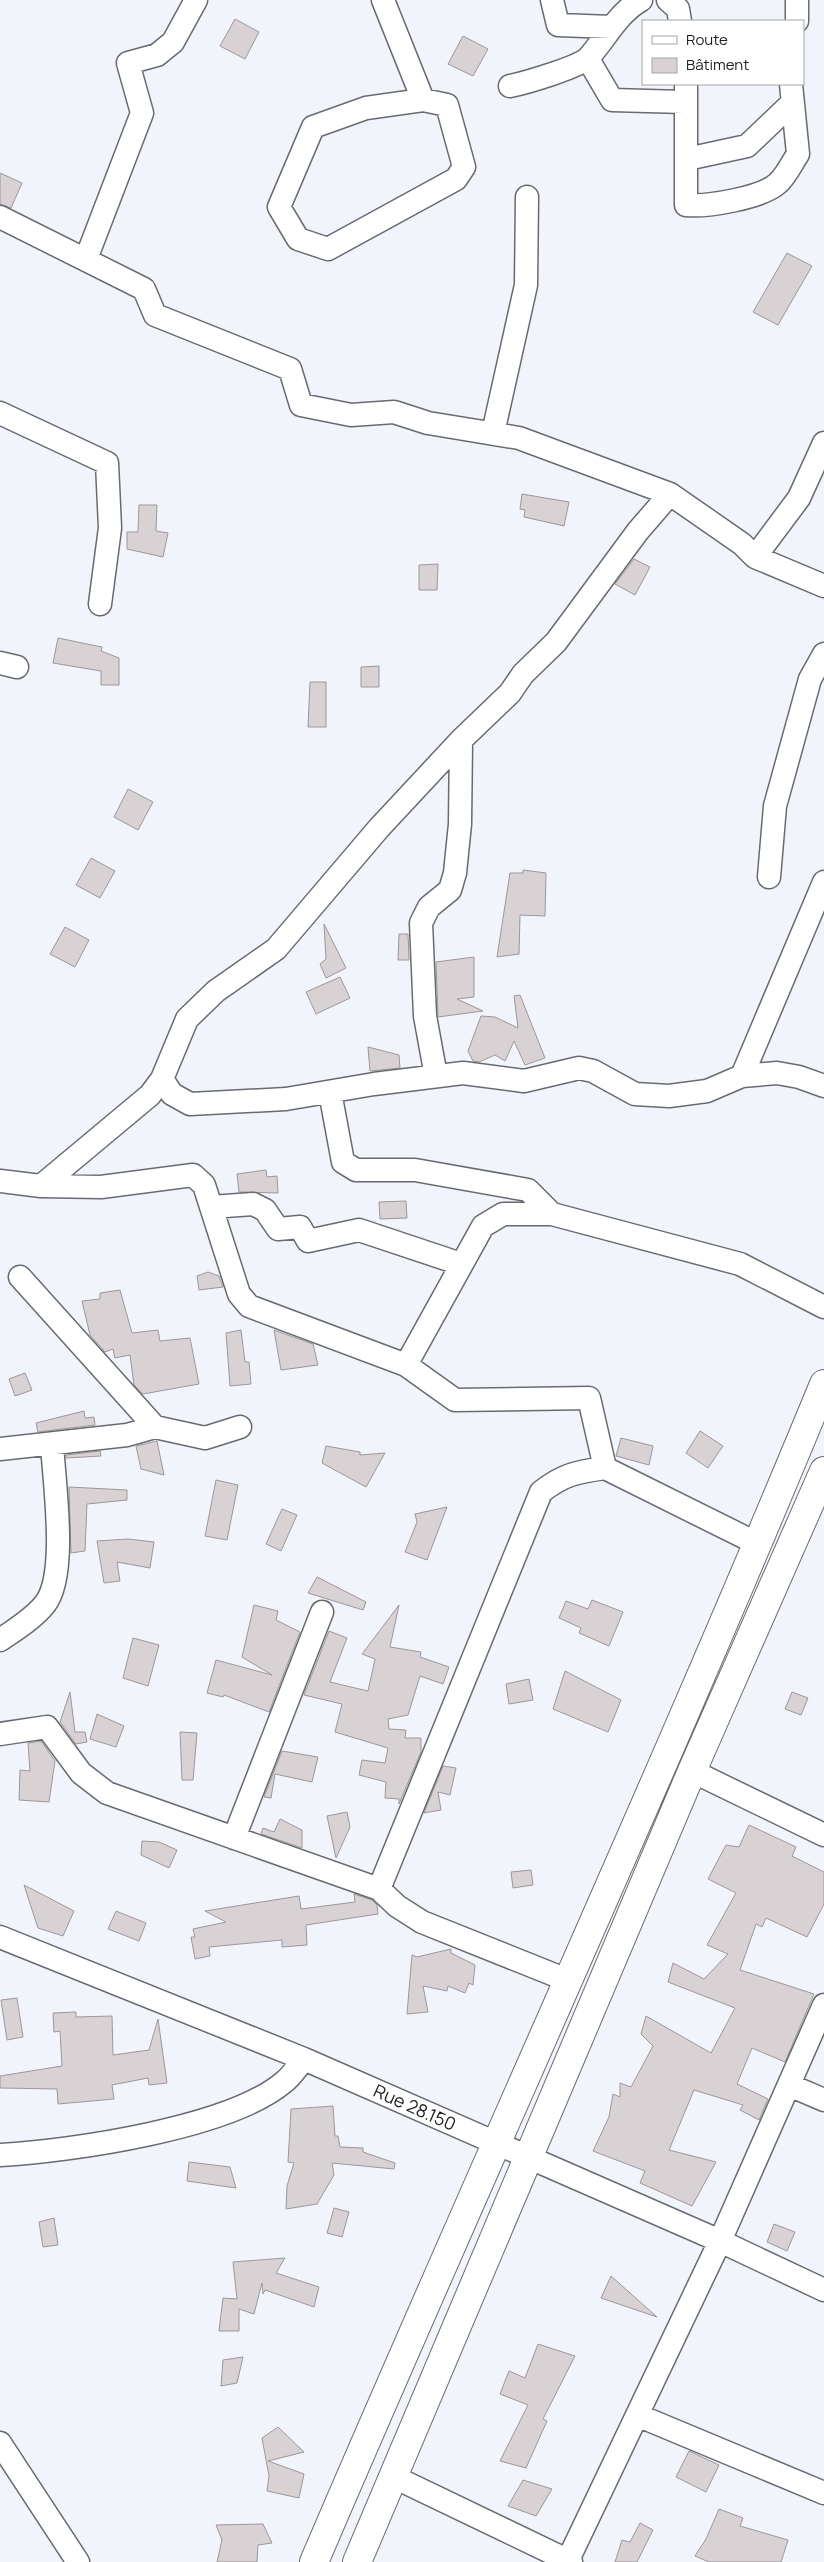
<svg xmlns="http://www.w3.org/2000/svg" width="824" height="2562" font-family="Manrope,sans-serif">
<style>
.building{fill:#d8d2d5;stroke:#9d969a}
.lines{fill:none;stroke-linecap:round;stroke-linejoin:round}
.minor-casing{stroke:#676b70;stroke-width:25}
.secondary-casing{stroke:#676b70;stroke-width:30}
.minor{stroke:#fff;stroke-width:22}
.secondary{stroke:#fff;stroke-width:28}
.labels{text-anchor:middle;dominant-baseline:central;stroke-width:4.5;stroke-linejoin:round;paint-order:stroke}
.street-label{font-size:18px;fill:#1b1d1f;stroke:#fff}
</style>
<rect width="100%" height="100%" fill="#f1f5fb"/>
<!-- building -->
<path class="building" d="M235,19L259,32L245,59L220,46Z
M463,36L488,49L473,76L448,64Z
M0,173L22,183L11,208L0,204Z
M787,253L812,266L778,325L753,312Z
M522,494L569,502L564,526L524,517L525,510L520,509Z
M139,505H157L156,531L168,533L163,557L127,549V532H138Z
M634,559L650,567L635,595L615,584Z
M438,564L437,590H419V565Z
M58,638L102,647L101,651L119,658V685H101V671L53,663Z
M379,666V687H361V667Z
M310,682H326V727H308Z
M128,789L153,802L138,830L114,817Z
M91,858L115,871L100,898L76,885Z
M523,870L546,873L545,916L520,915L519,954L497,957L510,873H523Z
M324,924L346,968L326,978L320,964L326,959Z
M65,927L89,940L75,967L50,954Z
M399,934H408L409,960H398Z
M474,957V997L457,999L483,1011L438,1017L436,962Z
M340,977L350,998L316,1014L306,992Z
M520,995L545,1058L525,1065L514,1041L505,1061L495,1055L479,1062L473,1061L468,1051L481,1016L495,1017L518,1028L514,996Z
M368,1047L399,1055L400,1068L370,1071Z
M266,1170L267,1177L277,1176L278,1193L239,1192L237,1174Z
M406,1201L407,1218L380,1219L379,1202Z
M208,1272L219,1276L223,1287L199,1290L197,1276Z
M120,1290L132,1333L158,1330L160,1341L190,1338L199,1384L143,1394L134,1385L130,1355L115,1358L113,1349L105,1352L90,1335L82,1301L100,1299V1293Z
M241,1330L245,1362H249L251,1384L230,1386L226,1333Z
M274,1330L313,1344L318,1365L281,1370Z
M25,1373L32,1390L15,1396L9,1379Z
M84,1411L85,1418L94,1417L95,1425L38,1432L36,1423Z
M700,1431L723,1446L708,1468L686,1453Z
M621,1438L653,1446L649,1465L616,1456Z
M157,1441L164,1475L141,1469L136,1446Z
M326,1446L360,1452V1455L385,1453L366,1487L322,1463Z
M100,1451L101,1456L66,1458V1455Z
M216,1480L238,1485L227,1540L205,1536Z
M69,1487L127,1490V1500L87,1504L85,1551L71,1553Z
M447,1507L427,1560L405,1552L417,1522L415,1514Z
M282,1509L297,1515L281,1551L266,1544Z
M128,1539L154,1542L150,1568L117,1562L120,1581L104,1583L97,1541Z
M317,1577L366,1602L363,1610L308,1593Z
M592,1600L623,1612L609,1646L579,1633L581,1628L559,1618L566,1601L588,1609Z
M254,1605L278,1611L276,1620L300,1632L269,1712L224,1695L223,1697L207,1693L216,1660L272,1675L242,1657Z
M399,1605L390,1647L421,1652L420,1657L449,1667L443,1684L420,1676L408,1715L388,1719L389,1729L406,1730L405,1738H421V1752L399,1804V1799L385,1798L386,1782L359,1775L362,1760L385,1763L388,1748L335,1732L342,1704L304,1695L329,1631L347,1638L330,1682L368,1691L375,1659L362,1654Z
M133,1638L159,1645L148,1686L123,1678Z
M565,1671L621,1700L608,1732L553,1709Z
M529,1679L533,1700L509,1704L506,1684Z
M70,1692L75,1732H85L87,1742L76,1744L60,1722Z
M792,1692L808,1698L801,1715L785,1709Z
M97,1714L124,1726L116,1747L90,1739Z
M180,1732L197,1733L193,1780H182Z
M41,1741L55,1761L49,1802L19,1800L20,1770L30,1771L28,1743Z
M282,1751L318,1757L312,1782L275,1774L271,1798L264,1797Z
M443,1766L456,1768L450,1795L438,1792L441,1810L424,1813Z
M347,1812L350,1827L336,1858L327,1816Z
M280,1819L302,1830V1848L261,1834L263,1828L274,1832Z
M749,1825L796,1847L792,1856L824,1872V1904L807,1937L766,1918L762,1927L756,1924L740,1970L814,1994L785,2062L752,2048L737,2084L768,2099L759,2120L740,2110L743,2105L694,2090L669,2150L716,2162L692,2206L640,2183L645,2171L593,2151L609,2117L613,2094L620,2097V2083L631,2087L653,2046L641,2034L646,2016L711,2053L735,2008L668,1982L673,1963L704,1979L728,1954L707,1945L736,1893L708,1879L726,1845L739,1847Z
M142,1841L159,1842L177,1850L169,1868L141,1855Z
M531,1870L533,1885L513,1888L511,1872Z
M24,1885L74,1911L63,1936L38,1928Z
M354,1894L372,1900L377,1905L378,1914L306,1925L307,1945L282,1947V1940L209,1947L210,1956L195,1959L191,1937H195L193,1929L226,1922L205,1911L299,1896L301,1909L355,1902Z
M116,1911L146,1923L139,1941L108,1929Z
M451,1949V1953L475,1965L473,1985L469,1983L465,1993L448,1986L447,1991L423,1986L428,2012L407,2014L412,1955L417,1957Z
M17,1998L23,2037L7,2040L1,2000Z
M76,2012V2017L112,2016L113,2055L149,2050L158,2019L167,2083L149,2085L148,2078L112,2085L114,2099L58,2104L57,2089L0,2088V2076L62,2066L60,2031L54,2032L53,2013Z
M333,2106L335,2136H338L340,2147L363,2148V2152L395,2163L394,2169L332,2163L334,2175L317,2204L286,2209L287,2186L294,2163L288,2162L291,2109Z
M189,2162L230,2167L236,2188L187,2181Z
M334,2208L349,2212L342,2237L327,2233Z
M54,2218L58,2245L43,2247L39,2222Z
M774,2224L795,2232L787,2251L767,2242Z
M285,2258L276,2273L319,2287L314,2307L265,2290L263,2294L262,2283L254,2314L239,2309V2331H219L223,2298L237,2299L233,2262Z
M611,2276L657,2317L601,2298Z
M538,2344L575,2356L543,2419L547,2421L526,2468L500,2461L528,2405L500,2394L509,2371L525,2378Z
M243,2357L237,2383L221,2386L223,2360Z
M278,2427L304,2452L268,2461L304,2474L299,2498L267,2491L269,2476L262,2438Z
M689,2451L719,2465L706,2492L676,2477Z
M523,2480L552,2489L536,2516L508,2506Z
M719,2509L743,2518L740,2526L788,2540L781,2562H709L695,2556L706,2539Z
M640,2523L653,2530L637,2562H615L622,2540L630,2542Z
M263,2524L272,2543L258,2545L257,2562H217L222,2540L216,2525Z"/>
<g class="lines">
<!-- minor casing -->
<g class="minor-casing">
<path id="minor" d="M383,0L423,100
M552,0L558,25L612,27
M668,0L678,9L680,21
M797,0V21
M588,59L612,100L684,102
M686,84V205C707,207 762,198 778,183C786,176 792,163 798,154L791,84
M510,86C525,83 580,67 589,57C606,38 618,13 641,0
M423,100L447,105L464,167L456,179L328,249L298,239L279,207L313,127L366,108Z
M687,159L747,146L792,103
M0,217L144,289L155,315L290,369L301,405L351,415L394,412L428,423L519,438L670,494L742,544L755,557L824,586
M86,259L142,113L128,63L157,55L173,42L196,0
M0,413L107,463L110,528L100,604
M493,433L526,285L527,197
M755,557L799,498L824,443
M0,663L17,667
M769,877L775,806L810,679L824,654
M436,1076L425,1016L421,923L429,907L450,890L455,873L460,824L461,740
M742,1076L824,882
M162,1079L172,1094L190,1104L286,1099L374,1084L463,1073L524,1081L579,1068L593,1071L635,1094L669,1096L707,1091L742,1076L777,1073L799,1077L824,1086
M330,1092L343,1162L356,1170H415L528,1190L552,1214L740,1264L824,1307
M0,1181L41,1186L101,1187L193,1175L204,1185L239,1294L249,1306L406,1365L455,1400L589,1398L605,1468L758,1544
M41,1186L150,1095L162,1079L187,1019L216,991L276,949L379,828L461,740L510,693L523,674L556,642L638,531L670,494
M211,1207L253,1204L265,1210L278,1229L300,1227L308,1241L359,1230L461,1264
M20,1277L155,1427L205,1438L240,1427
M406,1365L483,1226L503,1214H552
M0,1449L127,1435L155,1427
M0,1640C15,1630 34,1618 45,1604C68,1575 54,1482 52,1444
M0,1734L47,1727L81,1773L107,1793L379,1889L397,1906L422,1922L567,1980
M692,1771L824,1835
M234,1838L322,1612
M379,1889L541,1492C564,1474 577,1472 605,1468
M0,1937L304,2059L720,2241L824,2290
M789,2085L824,2100
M0,2155C72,2151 230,2128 284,2082C292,2076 298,2066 304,2059
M637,2415L824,2493
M0,2443L78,2562
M392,2476L571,2562
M568,2560L720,2241L824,2005"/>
</g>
<!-- secondary casing -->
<g class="secondary-casing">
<path id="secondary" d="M314,2562C482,2169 661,1780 824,1384
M357,2562L692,1771L824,1471"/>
</g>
<!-- minor -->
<use href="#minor" class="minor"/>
<!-- secondary -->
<use href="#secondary" class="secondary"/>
</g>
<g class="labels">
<!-- street labels -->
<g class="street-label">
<text transform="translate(415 2107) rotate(24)">Rue 28.150</text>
</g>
</g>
<!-- legend -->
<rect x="642" y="20" width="162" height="65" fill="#ffffff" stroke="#a4a5a5"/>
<rect x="652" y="36" width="25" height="8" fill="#ffffff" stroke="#a4a5a5"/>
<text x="686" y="45" font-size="15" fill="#1b1d1f">Route</text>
<rect x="652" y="58" width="25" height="15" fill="#d8d2d5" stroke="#a4a5a5"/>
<text x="686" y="70" font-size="15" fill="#1b1d1f">Bâtiment</text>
</svg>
